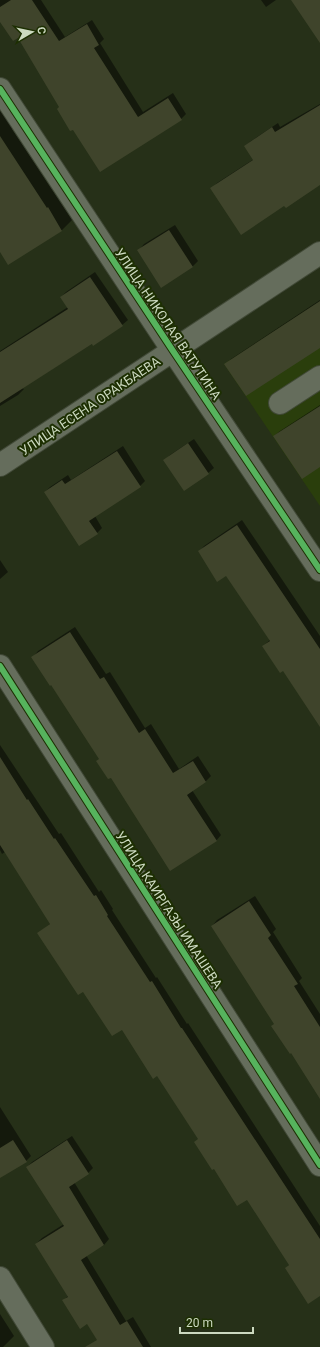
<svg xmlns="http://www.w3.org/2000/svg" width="320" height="1347" font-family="Roboto,sans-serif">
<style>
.built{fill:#2a3e0c}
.shadow{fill:#0007}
.building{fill:#3f442b}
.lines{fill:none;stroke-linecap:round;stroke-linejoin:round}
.minor-casing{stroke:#414937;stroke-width:24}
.minor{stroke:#656d5c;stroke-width:22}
.cycleway-casing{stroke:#1d2f02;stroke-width:8}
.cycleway{stroke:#56b35d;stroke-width:6}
.labels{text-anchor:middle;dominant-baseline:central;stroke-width:4;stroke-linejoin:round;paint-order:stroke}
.street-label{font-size:13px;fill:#ccd9c0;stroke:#1d2f02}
</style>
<rect width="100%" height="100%" fill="#263018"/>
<!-- built -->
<path class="built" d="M320,301V506L224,364Z"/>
<!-- shadow -->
<path class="shadow" d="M0,0H41L65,37L92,20L104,39L100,43L143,112L173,93L186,114L181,119L100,171L18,37L0,20Z
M261,0H276L266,7Z
M320,104V183L285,204L212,189L217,183L254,159L245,146L251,141L278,123L280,127Z
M0,108L13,128L12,129L72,220L62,230L8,263L0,250Z
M175,225L198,261L192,267L139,250L144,244Z
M95,272L128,320L122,325L22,388L24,389L18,395L0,406V351L68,307L61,297L66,292Z
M320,300V347L226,365L231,359Z
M320,405V466L274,436L280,431Z
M194,439L214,468L208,473L165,460L170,455Z
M123,446L145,481L140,486L95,516L102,528L97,533L45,492L50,487L68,475L71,480Z
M242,520L320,636V725L283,670L263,646L270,640L226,575L199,552L204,546Z
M0,560L8,572L0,579Z
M75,627L106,674L110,672L145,728L151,724L179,769L198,756L211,776L206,781L192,790L221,835L216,841L100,758L33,657L38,651Z
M0,745L59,834L61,833L99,892L101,890L113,909L112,910L156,978L157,977L187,1024L188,1023L320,1226V1295L286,1268L290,1264L247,1198L199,1139L157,1075L122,1028L39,933L51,923L5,852L2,854L0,850Z
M255,896L276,929L273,932L302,978L299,981L320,1014V1097L275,1023L212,926L217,920Z
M0,1107L31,1156L26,1161L0,1177Z
M72,1136L93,1168L88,1173L74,1182L109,1239L104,1245L86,1255L126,1321L133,1317L151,1347H102L87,1323L64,1300L68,1296L36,1244L42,1238L64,1224L27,1167L32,1162Z
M0,1314L14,1336L3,1347H0Z"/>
<!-- building -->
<path class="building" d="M11,0H32L59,41L87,24L99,45L94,48L138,117L168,98L182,120L100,172L73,130L70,131L57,109L59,107L18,38L13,41L0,22V7Z
M291,0H320V43Z
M320,105V185L286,208L284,206L241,235L210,188L253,160L244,146L272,127L275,132Z
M0,136L47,208L48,207L62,231L8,265L0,252Z
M169,230L193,267L161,288L137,250Z
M90,277L123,326L93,346L92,344L0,403V352L68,309L60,297Z
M320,301V348L246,396L224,364Z
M320,406V467L302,479L273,436Z
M188,443L209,474L184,491L163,460Z
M117,451L141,487L89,521L98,534L79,546L44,492L62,480L65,484Z
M237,525L320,649V727L283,671L280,673L262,646L270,641L226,576L217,582L198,551Z
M70,632L100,679L104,677L139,733L145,729L173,773L193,761L206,782L187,795L217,841L170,871L111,778L108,779L96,761L99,759L51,685L50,686L31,657Z
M0,757L27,800L28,799L54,839L55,838L94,896L96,895L108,915L107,916L150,982L152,981L181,1028H182L320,1239V1296L308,1304L285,1268L289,1265L247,1200L237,1206L214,1169L212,1170L194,1142L198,1139L157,1076L153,1079L122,1030L112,1036L83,992L78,995L37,933L50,924L0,845Z
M249,901L271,935L268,938L298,984L294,986L320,1027V1099L291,1053L290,1054L271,1026L274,1024L211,926Z
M13,1140L27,1162L0,1178V1148Z
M67,1140L89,1174L69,1187L104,1245L81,1260L120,1325L127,1321L143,1347H85L97,1340L87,1324L80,1329L62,1300L68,1297L35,1244L64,1226L26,1167Z"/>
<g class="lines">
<!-- minor casing -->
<g class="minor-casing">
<path id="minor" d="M0,89L173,351L320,570
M280,403L320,377
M0,465L320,253
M0,666L320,1165
M0,1278L43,1347"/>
</g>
<!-- minor -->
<use href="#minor" class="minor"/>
<!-- cycleway casing -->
<g class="cycleway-casing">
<path id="cycleway" d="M0,89L173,351L320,570
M0,666L320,1165"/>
</g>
<!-- cycleway -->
<use href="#cycleway" class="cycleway"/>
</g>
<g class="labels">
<!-- street labels -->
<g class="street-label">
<text transform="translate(168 324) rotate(56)">УЛИЦА НИКОЛАЯ ВАТУТИНА</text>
<text transform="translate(90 406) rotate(-34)">УЛИЦА ЕСЕНА ОРАКБАЕВА</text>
<text transform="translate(169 910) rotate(57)">УЛИЦА КАИРГАЗЫ ИМАШЕВА</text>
</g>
</g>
<!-- north arrow -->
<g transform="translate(32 32) rotate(81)" stroke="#1d2f02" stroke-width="3" paint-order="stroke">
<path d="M0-3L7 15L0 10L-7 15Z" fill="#ccd9c0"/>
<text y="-6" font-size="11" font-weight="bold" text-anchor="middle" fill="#ccd9c0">С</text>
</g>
<!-- scale -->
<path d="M180 1327v6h73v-6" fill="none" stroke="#ccd9c0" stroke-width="2"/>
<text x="186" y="1327" font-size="12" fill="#ccd9c0" stroke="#1d2f02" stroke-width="3" paint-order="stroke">20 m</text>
</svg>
